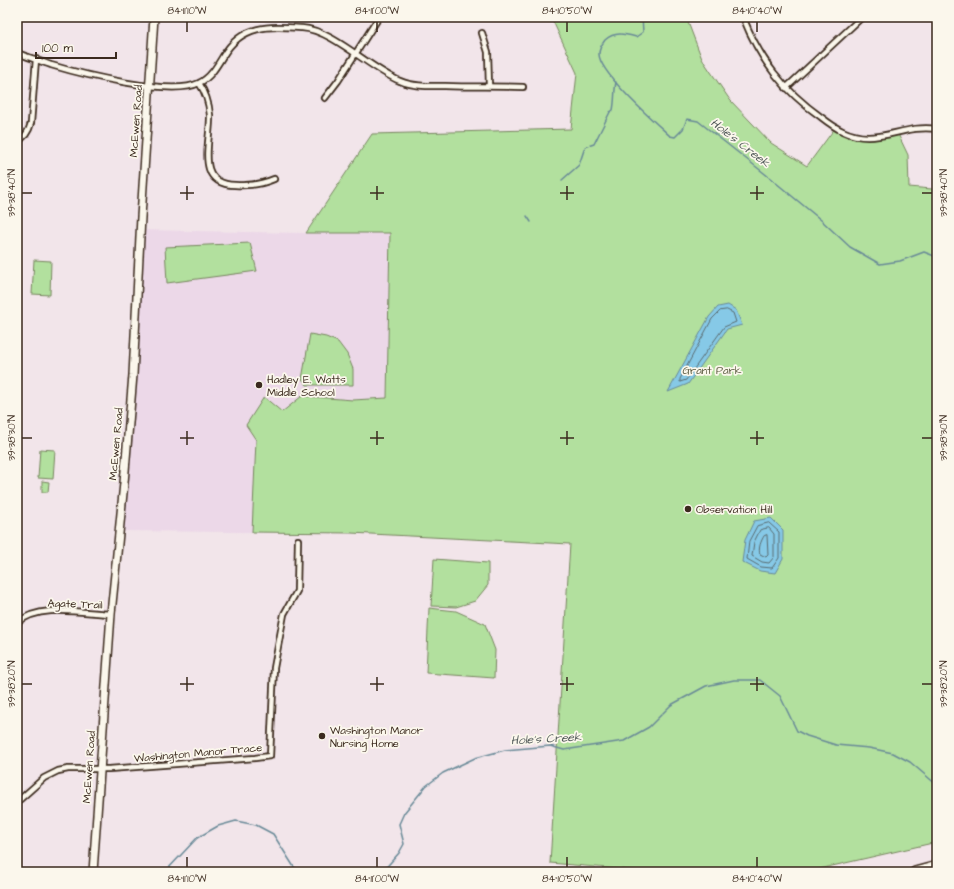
<svg xmlns="http://www.w3.org/2000/svg" width="954" height="889" font-family="'Architects Daughter',sans-serif">
<style>
.built{fill:#ecd8e8}
.green{fill:#b2e09e;stroke:#76855e}
.water{fill:#86c9e7;stroke:#688997}
.lines{fill:none;stroke-linecap:round;stroke-linejoin:round}
.shore{stroke:#596a6e;stroke-width:1}
.stream{stroke:#688997;stroke-width:1.5}
.street-casing{stroke:#3b2a1e;stroke-width:8}
.secondary-casing{stroke:#3b2a1e;stroke-width:10}
.highway-casing{stroke:#3b2a1e;stroke-width:12}
.street{stroke:#fbf7ec;stroke-width:4.5}
.secondary{stroke:#fbf7ec;stroke-width:7}
.highway{stroke:#fbf7ec;stroke-width:9}
.ticks{fill:none;stroke:#3b2a1e;stroke-width:1.5}
.poi-dot{fill:#3b2a1e;stroke:#fbf7ec;stroke-width:1.5}
.labels{text-anchor:middle;dominant-baseline:central;stroke-width:3.5;stroke-linejoin:round;paint-order:stroke}
.street-label{font-size:11px;fill:#3b2a1e;stroke:#fbf7ec}
.park-label{font-size:11px;fill:#59583e;stroke:#fbf7ec}
.poi-label{font-size:11px;fill:#3b2a1e;stroke:#fbf7ec;text-anchor:start}
.water-label{font-size:12px;font-style:italic;fill:#525a5a;stroke:#fbf7ec}
.neatline{fill:none;stroke:#3b2a1e;stroke-width:1.5}
.ticks-label{font-size:10px;text-anchor:middle;fill:#3b2a1e}
</style>
<rect width="100%" height="100%" fill="#f2e5ea"/>
<filter id="ink" filterUnits="userSpaceOnUse"><feTurbulence type="fractalNoise" baseFrequency=".025" numOctaves="2"/><feDisplacementMap in="SourceGraphic" scale="8" xChannelSelector="R" yChannelSelector="G"/><feConvolveMatrix kernelMatrix="1 2 1 2 8 2 1 2 1" color-interpolation-filters="sRGB"/></filter>
<g filter="url(#ink)">
<!-- built -->
<path class="built" d="M140,230L306,233H390L387,398L353,400L351,533L119,531Z"/>
<!-- green -->
<path class="green" d="M551,17H686L702,59L730,100L771,143L807,166L835,128L859,137L897,132L908,155L909,187L932,189L937,191V842L806,872H653L550,863L570,544L351,533L252,532L256,440L246,425L264,397L282,412L302,396L353,400L387,398L390,233H306L372,134L571,129L577,73Z
M250,243L257,271L167,283L165,247Z
M34,260L51,261L50,295L32,294Z
M310,334L326,337L338,342L347,354L353,369V385H307L302,379Z
M40,449L55,450L53,479L38,478Z
M42,481L49,482L48,492H42Z
M434,559L488,563V585L475,601L456,607L431,606Z
M429,608L456,611L485,624L495,650L494,678L426,673Z"/>
<!-- water -->
<path class="water" d="M728,305L736,310L742,325L727,329L688,384L668,392L709,317L718,307Z
M771,518L783,530V559L775,573L760,571L742,562L745,540L754,521Z"/>
<g class="lines">
<!-- shore -->
<path class="shore" d="M727,310L733,313L736,322L724,327L686,380L680,382V379L712,319L720,311Z
M769,523L779,532V558L772,568L761,567L747,559L749,541L757,526Z
M769,528L774,534V557L769,563L762,562L752,556L754,542L760,530Z
M767,535L768,555L766,557L760,554C758,548 761,541 764,536Z"/>
<!-- stream -->
<path class="stream" d="M642,17L643,32L636,37C625,34 615,31 605,40C602,44 599,48 599,54C599,73 655,122 670,136L675,137L683,129L687,119L698,121L764,173L821,220L850,247L880,264L900,261L924,252L937,257
M562,180L579,165L585,147L594,144L610,112L613,110C615,101 614,92 616,82
M527,216L531,222
M165,872L197,838L218,826L236,821L256,825L273,834L294,867L301,872
M380,872H382L399,853L404,844L399,824L404,813L426,786L443,773L475,758L505,750L550,746L564,750L624,741L649,727L671,705L706,686L734,680H760L780,696L797,731L807,736L836,745L869,748L893,753L910,762L937,785"/>
<!-- street casing -->
<g class="street-casing">
<path id="street" d="M743,17C760,60 783,90 821,117C835,128 849,137 868,137C892,137 910,125 937,129
M482,33L488,52L489,86
M17,53C28,57 40,61 51,65C81,74 172,97 199,83C210,78 217,66 223,56C242,24 269,26 302,28C333,30 370,69 400,81C414,87 430,86 445,86C471,87 497,86 523,87
M199,83C206,93 209,104 210,115C211,142 194,184 235,185C249,186 260,185 274,179
M786,88L862,17
M325,98L338,81L379,17
M17,141C25,138 29,131 31,123L36,59
M17,623C40,603 82,613 111,614
M17,802L44,778L58,771L68,769H109L255,758L270,756L274,668L284,614L297,591L298,540"/>
</g>
<!-- secondary casing -->
<g class="secondary-casing">
<path id="secondary" d="M93,872L111,614L124,483L133,375L141,217L154,17"/>
</g>
<!-- highway casing -->
<g class="highway-casing">
<path id="highway" d="M915,872L937,866"/>
</g>
<!-- street -->
<use href="#street" class="street"/>
<!-- secondary -->
<use href="#secondary" class="secondary"/>
<!-- highway -->
<use href="#highway" class="highway"/>
</g>
</g>
<!-- ticks -->
<path class="ticks" d="M187,22V32M377,22V32M567,22V32M757,22V32M187,186V200M377,186V200M567,186V200M757,186V200M22,193H32M180,193H194M370,193H384M560,193H574M750,193H764M922,193H932M187,431V445M377,431V445M567,431V445M757,431V445M22,438H32M180,438H194M370,438H384M560,438H574M750,438H764M922,438H932M187,677V691M377,677V691M567,677V691M757,677V691M22,684H32M180,684H194M370,684H384M560,684H574M750,684H764M922,684H932M187,857V867M377,857V867M567,857V867M757,857V867"/>
<!-- markers -->
<g class="poi-dot">
<circle cx="259" cy="385" r="4"/>
<circle cx="688" cy="509" r="4"/>
<circle cx="322" cy="736" r="4"/>
</g>
<g class="labels">
<!-- street labels -->
<g class="street-label">
<text transform="translate(136 121) rotate(-86)">McEwen Road</text>
<text transform="translate(116 444) rotate(-85)">McEwen Road</text>
<text transform="translate(75 604) rotate(2)">Agate Trail</text>
<text transform="translate(198 753) rotate(-5)">Washington Manor Trace</text>
<text transform="translate(89 767) rotate(-86)">McEwen Road</text>
</g>
<!-- park labels -->
<g class="park-label">
<text x="712" y="370">Grant Park</text>
</g>
<!-- poi labels -->
<g class="poi-label">
<text x="267" y="379">Hadley E. Watts<tspan x="267" dy="13">Middle School</tspan></text>
<text x="696" y="509">Observation Hill</text>
<text x="330" y="730">Washington Manor<tspan x="330" dy="13">Nursing Home</tspan></text>
</g>
<!-- water labels -->
<g class="water-label">
<text transform="translate(740 143) rotate(38)">Hole's Creek</text>
<text transform="translate(546 739) rotate(-3)">Hole's Creek</text>
</g>
</g>
<!-- margin -->
<rect width="954" height="889" fill="none" stroke="#fbf7ec" stroke-width="44"/>
<!-- scale -->
<path d="M36 52v6h80v-6" fill="none" stroke="#3b2a1e" stroke-width="2"/>
<text x="42" y="52" font-size="12" fill="#3b2a1e" stroke="#fbf7ec" stroke-width="3" paint-order="stroke">100 m</text>
<rect x="22" y="22" width="910" height="845" class="neatline"/>
<g class="ticks-label">
<text x="187" y="14">84°11'10"W</text>
<text x="377" y="14">84°11'00"W</text>
<text x="567" y="14">84°10'50"W</text>
<text x="757" y="14">84°10'40"W</text>
<text transform="translate(11 193) rotate(-90)" y="4">39°38'40"N</text>
<text transform="translate(943 193) rotate(-90)" y="4">39°38'40"N</text>
<text transform="translate(11 438) rotate(-90)" y="4">39°38'30"N</text>
<text transform="translate(943 438) rotate(-90)" y="4">39°38'30"N</text>
<text transform="translate(11 684) rotate(-90)" y="4">39°38'20"N</text>
<text transform="translate(943 684) rotate(-90)" y="4">39°38'20"N</text>
<text x="187" y="882">84°11'10"W</text>
<text x="377" y="882">84°11'00"W</text>
<text x="567" y="882">84°10'50"W</text>
<text x="757" y="882">84°10'40"W</text>
</g>
</svg>
